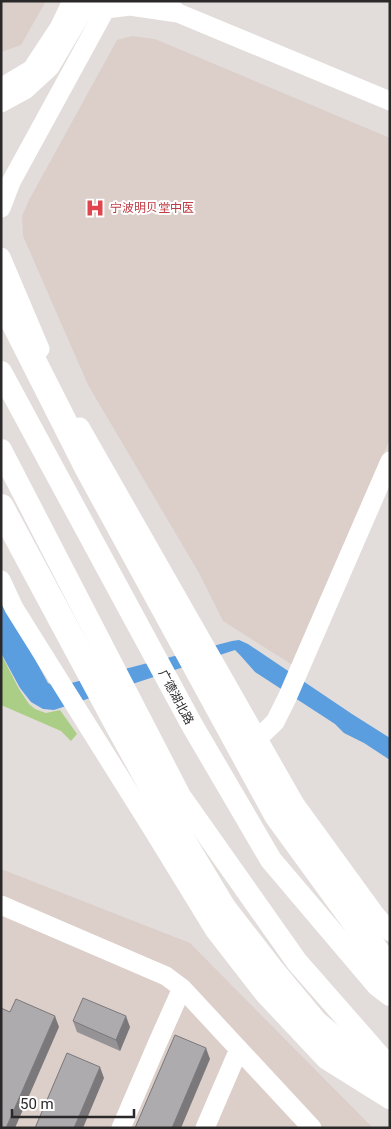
<svg xmlns="http://www.w3.org/2000/svg" width="391" height="1129" font-family="Roboto,'Noto Sans SC',sans-serif">
<style>
.built{fill:#dccfca}
.green{fill:#aace86}
.water{fill:#5a9edf}
.lines{fill:none;stroke-linecap:round;stroke-linejoin:round}
.minor{stroke:#fff;stroke-width:19}
.major{stroke:#fff;stroke-width:22}
.highway{stroke:#fff;stroke-width:26}
.wall{fill:#969396}
.shaded-wall{fill:#7a787a}
.building{fill:#aeabae;stroke:#7a787a}
.labels{text-anchor:middle;dominant-baseline:central;stroke-width:4;stroke-linejoin:round;paint-order:stroke}
.health-label{font-size:12px;fill:#be3a42;stroke:#fff;text-anchor:start}
.street-label{font-size:12px;fill:#2a2828;stroke:#fff}
</style>
<rect width="100%" height="100%" fill="#e2dddb"/>
<!-- built -->
<path class="built" d="M1,1H46L21,45L1,52Z
M132,36L155,39L390,138V439L294,666L223,621L199,573L88,385L23,236L22,216L29,200L117,40Z
M1,869L190,943L373,1128H1Z"/>
<!-- green -->
<path class="green" d="M1,654L19,689L29,704L35,709L46,713L60,710L77,734L71,741L61,731L1,705Z"/>
<!-- water -->
<path class="water" d="M1,597L48,683L56,687L232,641L239,640L248,644L352,714L390,738V760L364,743L344,733L335,724L255,672L240,655L235,650L54,710L43,709L31,702L20,688L1,653Z"/>
<g class="lines">
<!-- minor -->
<path class="minor" d="M106,9L130,6L178,13L163,1
M178,13L390,101
M1,87L4,86L32,69L59,28L72,1
M1,103L25,90L50,67L89,1
M1,208L11,182L110,1
M1,257L40,349
M80,427L295,804L375,914L390,932
M1,580L14,608L153,830L215,931L264,994L326,1060L390,1100
M258,738L275,722L287,698L390,461
M1,905L166,976L182,988L312,1128
M121,1128L158,1042L182,988
M205,1128L239,1049"/>
<!-- major -->
<path class="major" d="M1,372L192,725L271,860L377,985L390,995
M1,450L180,796L297,962L390,1068"/>
<!-- highway -->
<path class="highway" d="M1,297L87,467L277,815L390,970
M1,507L119,727L176,830L223,908L271,970L315,1023L390,1086"/>
</g>
<!-- wall -->
<path class="wall" d="M73,1021L130,1027L120,1051L77,1032Z"/>
<!-- shaded-wall -->
<path class="shaded-wall" d="M55,1016L59,1027L15,1128H6Z
M126,1016L130,1027L120,1051L116,1040Z
M206,1048L210,1059L181,1128H172Z
M100,1067L104,1078L83,1128H74Z"/>
<!-- building -->
<path class="building" d="M83,998L126,1016L116,1040L73,1021Z
M16,999L55,1016L6,1128H1V1008L10,1012Z
M175,1035L206,1048L172,1128H135Z
M67,1053L100,1067L74,1128H35Z"/>
<!-- icons -->
<defs>
<g id="hospital-bare" transform="scale(1.5)"><path d="M-5-5h3v3.5h4V-5h3V5h-3V1.5h-4V5h-3Z" fill="#e0444e" stroke="#fff" stroke-width="2.5" paint-order="stroke"/></g>
</defs>
<g fill-rule="evenodd">
<use href="#hospital-bare" x="95" y="208"/>
</g>
<g class="labels">
<!-- health labels -->
<g class="health-label">
<text x="110" y="208">宁波明贝堂中医</text>
</g>
<!-- street labels -->
<g class="street-label">
<text transform="translate(176 697) rotate(62)">广德湖北路</text>
</g>
</g>
<!-- border -->
<rect width="391" height="1129" fill="none" stroke="#2a2828" stroke-width="5"/>
<!-- scale -->
<path d="M12 1109v8h122v-8" fill="none" stroke="#2a2828" stroke-width="2.5"/>
<text x="20" y="1109" font-size="15" fill="#2a2828" stroke="#ffffff" stroke-width="4" paint-order="stroke">50 m</text>
</svg>
